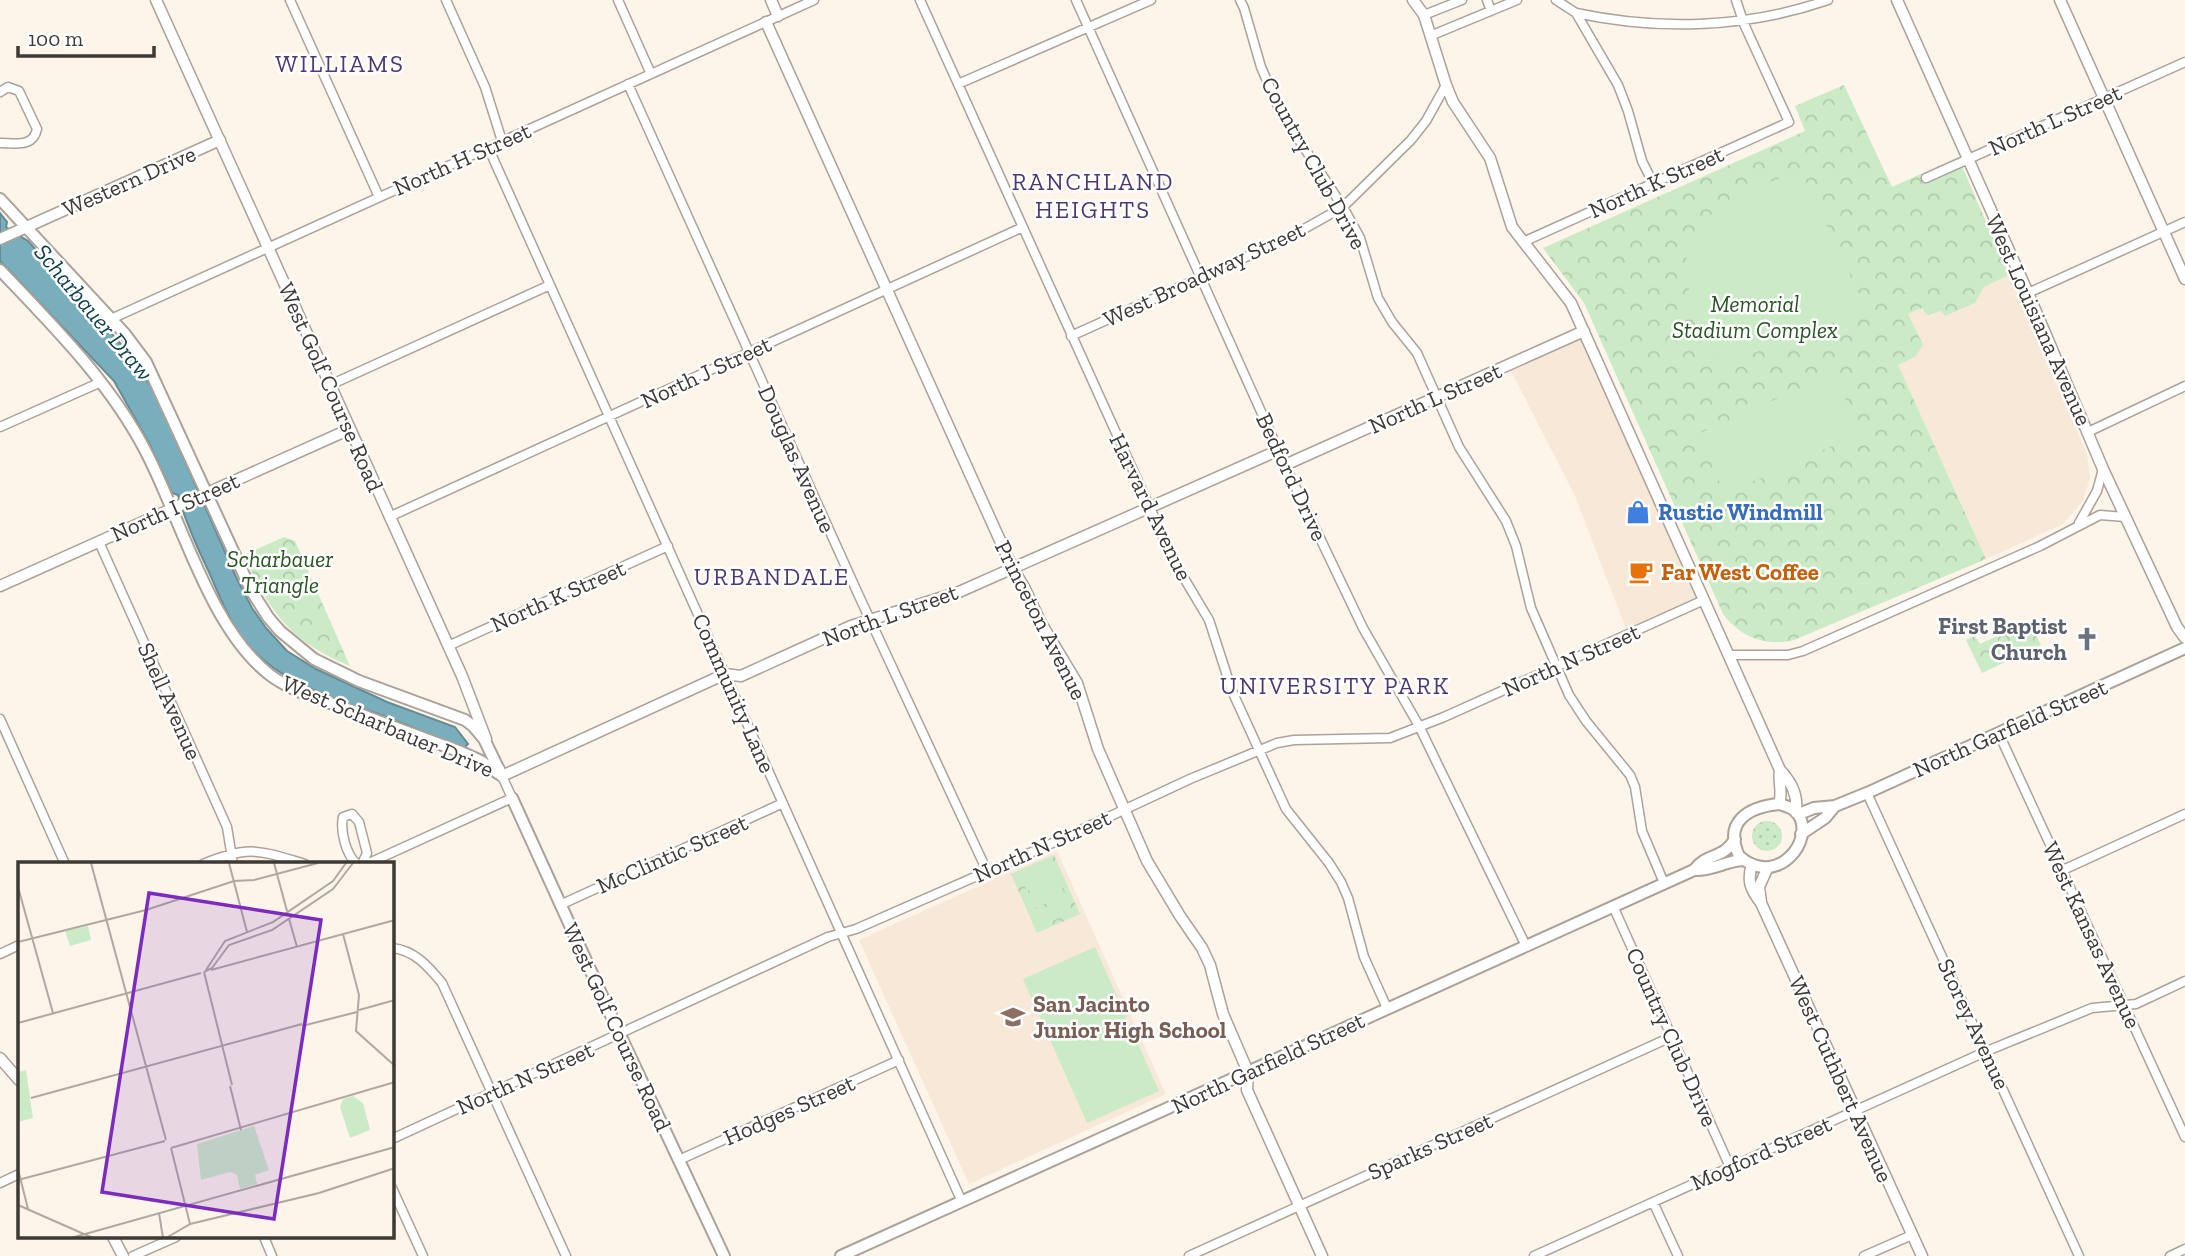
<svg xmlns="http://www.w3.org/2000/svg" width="2185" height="1256" font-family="'Zilla Slab',serif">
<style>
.built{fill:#f7e8d8}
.grass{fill:url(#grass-dots)}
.park{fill:url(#park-crowns)}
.pitch{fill:#cbebc7}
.water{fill:#79aebd;stroke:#678b94;stroke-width:2}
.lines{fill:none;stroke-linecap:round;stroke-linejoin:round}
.minor-casing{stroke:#aba299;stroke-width:11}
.tertiary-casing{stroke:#aba299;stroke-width:13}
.secondary-casing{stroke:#aba299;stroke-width:14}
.minor{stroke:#fff;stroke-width:8}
.tertiary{stroke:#fff;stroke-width:10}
.secondary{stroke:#fff;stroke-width:10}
.labels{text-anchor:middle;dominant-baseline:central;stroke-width:5;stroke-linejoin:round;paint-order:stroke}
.street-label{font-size:23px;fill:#3d3935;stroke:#fff}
.park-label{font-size:23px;font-style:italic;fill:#295424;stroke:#fff}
.shop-label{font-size:23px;font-weight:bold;fill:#366cbe;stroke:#fff;text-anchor:start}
.food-label{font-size:23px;font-weight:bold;fill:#c56008;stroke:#fff;text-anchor:start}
.worship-label{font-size:23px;font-weight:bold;fill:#5b616d;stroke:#fff;text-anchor:end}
.education-label{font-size:23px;font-weight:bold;fill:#785e54;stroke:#fff;text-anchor:start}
.neighbourhood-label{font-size:24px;letter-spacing:2px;fill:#4e3773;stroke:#fff}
.water-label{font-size:24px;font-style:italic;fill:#11414d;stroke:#fff}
.inset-road{fill:none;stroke:#b0a9a2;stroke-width:2}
.view{fill:#7b2cbf;fill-opacity:0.15;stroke:#7b2cbf;stroke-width:3.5}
.inset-edge{fill:none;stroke:#3d3935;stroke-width:3.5}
</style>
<defs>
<pattern id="grass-dots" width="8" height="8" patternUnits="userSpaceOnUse" patternTransform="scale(1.75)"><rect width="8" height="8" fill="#cbebc7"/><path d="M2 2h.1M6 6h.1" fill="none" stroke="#afcaac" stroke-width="1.8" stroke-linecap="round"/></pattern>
<pattern id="park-crowns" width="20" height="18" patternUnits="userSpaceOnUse" patternTransform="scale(1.75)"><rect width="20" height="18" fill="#cbebc7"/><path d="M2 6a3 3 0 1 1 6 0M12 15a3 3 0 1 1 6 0" fill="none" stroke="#afcaac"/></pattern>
</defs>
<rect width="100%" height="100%" fill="#fdf4ea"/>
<!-- built -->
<path class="built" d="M2009,275L2087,454L2090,478L2083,501L2063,524L1986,559L1898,365L1915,357L1908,314L1923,308L1928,317L1941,311L1945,316L1975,303L1984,287Z
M1583,331L1703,600L1628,634L1575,496L1508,365Z
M1057,851L1166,1094L969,1184L859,940Z"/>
<!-- grass -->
<path class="grass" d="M1752 836a15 15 0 1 1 30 0a15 15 0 1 1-30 0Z"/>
<!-- park -->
<path class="park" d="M1844,85L1892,187L1958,157L2009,275L1984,287L1975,303L1945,316L1941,311L1928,316L1922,308L1908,314L1923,345L1915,357L1898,365L1986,559L1794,640C1766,647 1740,637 1723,614L1584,303L1543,248L1805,131L1795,106Z
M284,537L295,541L350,666C291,642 269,612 244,555Z
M2029,621L2041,645L1982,673L1966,640L1975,636L1980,644Z
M1054,855L1080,914L1037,933L1011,874Z"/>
<!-- pitch -->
<path class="pitch" d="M1800,170L1863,302L1856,314L1722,365C1711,339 1694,312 1688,285C1672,212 1749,192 1800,170Z
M1834,373L1861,433L1725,494L1698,434Z
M1051,863L1057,878L1027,891L1021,877Z
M1059,881L1065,895L1035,908L1029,894Z
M1067,898L1073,912L1043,925L1037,911Z
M1095,947L1159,1091L1087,1123L1023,979Z"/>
<!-- water -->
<path class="water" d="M0,213L7,222L6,227L28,241L129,353L156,395L236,577L252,608L266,628L287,651L316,669L387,702L455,727L468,744L464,748C439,739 415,728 389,718C338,698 282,687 245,641C228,620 219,594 208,570C196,545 185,521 178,495L172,493L150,445L114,381L0,261Z"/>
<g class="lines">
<!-- minor casing -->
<g class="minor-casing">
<path id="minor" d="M290,0L379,197
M446,0L485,87L502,141
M618,0L651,74
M920,0L1175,563L1209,620L1232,691L1286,809L1329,863L1341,882L1348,898L1364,957L1387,1008
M1076,0L1285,465L1363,628L1419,726L1526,946
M1240,0L1244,8L1261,67L1280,111L1343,207L1360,238L1378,298L1392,322L1417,353L1459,447L1506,521L1516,546L1531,608L1569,695L1586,721L1630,775L1635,787L1642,831L1664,883
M1487,0L1491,11
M1556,0L1576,13L1618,85L1628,111L1642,161L1653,183
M1576,13C1660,31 1747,28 1828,0
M1424,15L1462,0
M1430,36L1517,0
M628,84L859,596L987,871
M958,84L1151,0
M0,92L8,87L19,91L37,129C33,148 15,143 0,143
M488,147L962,1202
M1926,178L2185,62
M1523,242L1789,122L1744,24L1736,0
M2028,293L2185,222
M111,319L814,0
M1071,336L1288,238L1343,207L1411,140L1426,121L1446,85
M330,385L550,285
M0,427L101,382
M2088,432L2185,386
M389,517L1023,227
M2079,523L2097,491L2103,469
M99,542L227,827L233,864
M448,646L668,546
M1728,655H1788L1803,651L2040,546L2100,515L2125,517
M0,719L65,864
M1999,734L2185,1137
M1867,793L2079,1256
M203,864C249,845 258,850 305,864
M357,864C346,855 340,831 343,817L352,814L359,822L367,853L362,864
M367,864L512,798L502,776
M2063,870L2185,814
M560,905L783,803
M1613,906L1730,1167
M392,948C414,950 428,966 442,983L566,1256
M0,954L19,945
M392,1139L828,937L856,929L1057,841L1190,779L1277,743L1294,740L1390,738L1444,717L1704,600
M679,1160L899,1060
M0,1183L19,1174
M392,1188L423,1256
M1653,1202L1678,1256
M264,1237L272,1256
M133,1256L176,1237
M1189,1256L1671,1037
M1534,1256L1987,1051L2092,1008L2136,1004L2185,981
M1864,1256L1912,1235
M2170,1256L2185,1249"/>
</g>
<!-- tertiary casing -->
<g class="tertiary-casing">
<path id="tertiary" d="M156,0L462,676L486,739
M771,0L778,16
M1413,0L1424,15L1446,85L1453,102L1490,158L1512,227L1571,303L1780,770C1792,783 1798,795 1796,813
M1897,0L2028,293L2103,469L2177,627L2185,638
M2060,0L2185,279
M766,22L1012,567L1024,587L1041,623L1077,683L1098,749L1147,861L1180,916L1202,948L1210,965L1223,1014L1248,1072L1247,1090L1322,1256
M0,239L220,140
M1285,465L1584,331
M0,586L350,429
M499,769L502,776L725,674L741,676L851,626L959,592L1279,450
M1779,804C1783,793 1778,782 1780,770
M1752,864C1747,881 1750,889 1761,903L1922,1256
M1761,902L1759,887L1767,869
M0,1058L19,1080
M113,1237L123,1256"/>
</g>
<!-- secondary casing -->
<g class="secondary-casing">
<path id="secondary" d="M0,199L125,334L146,362L251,590L268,617L280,631L314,659L359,681L465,720L473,726L484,739L502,776
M0,270C53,326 109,381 145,450C181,518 209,628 270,675C293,692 320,699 347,709C385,724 423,738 461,752L481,761L499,774
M512,798L620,1035L724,1256
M1779,804C1786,806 1794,808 1798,814C1816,841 1776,889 1739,856C1723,821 1749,807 1779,804Z
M1799,814L1814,808L1835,806L1867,793L2185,648
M1801,834L1825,818L1835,806
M1694,870C1713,871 1725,861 1743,860
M841,1256L1694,870C1707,852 1723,860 1735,839"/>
</g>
<!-- minor -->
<use href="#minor" class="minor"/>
<!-- tertiary -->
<use href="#tertiary" class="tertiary"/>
<!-- secondary -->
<use href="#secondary" class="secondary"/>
</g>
<!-- icons -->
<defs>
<g id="shop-bare" transform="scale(1.89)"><path d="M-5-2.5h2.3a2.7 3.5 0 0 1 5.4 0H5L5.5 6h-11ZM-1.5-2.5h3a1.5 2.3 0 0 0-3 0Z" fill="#3f7fe0" stroke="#fff" stroke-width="2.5" paint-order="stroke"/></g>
<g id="cafe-bare" transform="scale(1.89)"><path d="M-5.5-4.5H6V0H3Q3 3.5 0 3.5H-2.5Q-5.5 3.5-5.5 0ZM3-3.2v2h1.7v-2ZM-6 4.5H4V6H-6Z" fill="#e8710a" stroke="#fff" stroke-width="2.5" paint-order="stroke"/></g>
<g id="church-bare" transform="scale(1.89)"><path d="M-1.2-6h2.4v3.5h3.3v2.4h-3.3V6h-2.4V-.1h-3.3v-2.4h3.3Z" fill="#6b7280" stroke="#fff" stroke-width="2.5" paint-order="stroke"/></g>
<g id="school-bare" transform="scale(1.89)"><path d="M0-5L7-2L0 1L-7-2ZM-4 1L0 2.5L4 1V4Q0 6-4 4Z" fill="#8d6e63" stroke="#fff" stroke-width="2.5" paint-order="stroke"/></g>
</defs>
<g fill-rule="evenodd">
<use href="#shop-bare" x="1638" y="512"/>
<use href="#cafe-bare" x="1641" y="572"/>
<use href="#church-bare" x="2087" y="639"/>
<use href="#school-bare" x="1013" y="1017"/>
</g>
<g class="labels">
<!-- street labels -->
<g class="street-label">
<text transform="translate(2055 120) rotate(-24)">North L Street</text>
<text transform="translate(462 159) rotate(-24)">North H Street</text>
<text transform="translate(1314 163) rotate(61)">Country Club Drive</text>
<text transform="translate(129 181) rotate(-24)">Western Drive</text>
<text transform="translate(1656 182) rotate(-24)">North K Street</text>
<text transform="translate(1204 274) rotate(-25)">West Broadway Street</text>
<text transform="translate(2039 320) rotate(66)">West Louisiana Avenue</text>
<text transform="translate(706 372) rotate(-25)">North J Street</text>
<text transform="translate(331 387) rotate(66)">West Golf Course Road</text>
<text transform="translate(1435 398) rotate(-24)">North L Street</text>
<text transform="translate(797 459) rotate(66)">Douglas Avenue</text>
<text transform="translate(1292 477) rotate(65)">Bedford Drive</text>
<text transform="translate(175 507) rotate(-24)">North I Street</text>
<text transform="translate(1151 507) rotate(64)">Harvard Avenue</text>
<text transform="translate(558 596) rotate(-24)">North K Street</text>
<text transform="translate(890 615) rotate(-20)">North L Street</text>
<text transform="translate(1041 620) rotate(63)">Princeton Avenue</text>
<text transform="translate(1571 660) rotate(-24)">North N Street</text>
<text transform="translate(734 693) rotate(66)">Community Lane</text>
<text transform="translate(170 701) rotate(66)">Shell Avenue</text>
<text transform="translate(388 726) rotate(23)">West Scharbauer Drive</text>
<text transform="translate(2010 728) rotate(-24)">North Garfield Street</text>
<text transform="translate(1042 846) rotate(-24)">North N Street</text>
<text transform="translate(672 854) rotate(-24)">McClintic Street</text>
<text transform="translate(2092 935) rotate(65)">West Kansas Avenue</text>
<text transform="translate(1974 1024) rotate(65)">Storey Avenue</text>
<text transform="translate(617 1027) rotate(65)">West Golf Course Road</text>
<text transform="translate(1672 1037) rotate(66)">Country Club Drive</text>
<text transform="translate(1268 1063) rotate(-25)">North Garfield Street</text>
<text transform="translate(525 1078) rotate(-24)">North N Street</text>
<text transform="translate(1841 1079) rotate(66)">West Cuthbert Avenue</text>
<text transform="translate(789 1110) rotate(-24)">Hodges Street</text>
<text transform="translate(1430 1146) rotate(-24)">Sparks Street</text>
<text transform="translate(1761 1153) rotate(-24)">Mogford Street</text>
</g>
<!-- park labels -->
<g class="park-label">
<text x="1755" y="304">Memorial<tspan x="1755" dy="26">Stadium Complex</tspan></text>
<text x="280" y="559">Scharbauer<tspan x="280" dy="26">Triangle</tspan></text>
</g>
<!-- shop labels -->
<g class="shop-label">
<text x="1658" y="512">Rustic Windmill</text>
</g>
<!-- food labels -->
<g class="food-label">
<text x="1661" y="572">Far West Coffee</text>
</g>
<!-- worship labels -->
<g class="worship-label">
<text x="2067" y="626">First Baptist<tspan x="2067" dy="26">Church</tspan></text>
</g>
<!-- education labels -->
<g class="education-label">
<text x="1033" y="1004">San Jacinto<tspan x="1033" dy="26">Junior High School</tspan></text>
</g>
<!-- neighbourhood labels -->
<g class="neighbourhood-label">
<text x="340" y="63">WILLIAMS</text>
<text x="1093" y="181">RANCHLAND<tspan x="1093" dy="28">HEIGHTS</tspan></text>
<text x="772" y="576">URBANDALE</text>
<text x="1335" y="685">UNIVERSITY PARK</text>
</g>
<!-- water labels -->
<g class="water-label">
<text transform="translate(94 312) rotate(50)">Scharbauer Draw</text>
</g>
</g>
<!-- overview -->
<g transform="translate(18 862)">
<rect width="376" height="376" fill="#fdf4ea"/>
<path d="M70,64L73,78L52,84L47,69ZM8,208L15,256L0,260V210ZM335,234L345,241L352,268L332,276L322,245L325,237ZM236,264L251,308L237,313L239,322L222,327L219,313L212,310L183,318L179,282Z" fill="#cbebc7"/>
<path d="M216 294a12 12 0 1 1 24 0a12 12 0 1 1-24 0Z" fill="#cbebc7"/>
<path class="inset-road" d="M73,1L148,278M211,1L229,70M256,1L269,49M0,25L35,151M271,57L279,85M325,72L341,133L338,169L377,204M0,80L128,48L216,19L236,18L300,1M188,108L207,79L255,60L315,19L328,1M193,108L377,58M186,110L214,223M186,110L194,106L211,83L254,68L315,27L335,1M341,148L377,138M0,161L183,111M284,164L339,150M212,224L223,268M13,236L284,162M153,286L377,220M0,307L10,347M0,318L147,279M0,343L75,376M141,351L145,376M172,362L301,331L377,306M53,376L377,285M148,376L172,362L153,286"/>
<path class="view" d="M131,31L303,58L256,357L84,330Z"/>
<rect width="376" height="376" class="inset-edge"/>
</g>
<!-- scale -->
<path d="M18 46v10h136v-10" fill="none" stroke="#3d3935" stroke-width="3.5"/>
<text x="28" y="46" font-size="21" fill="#3d3935" stroke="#ffffff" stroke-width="5" paint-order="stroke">100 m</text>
</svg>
